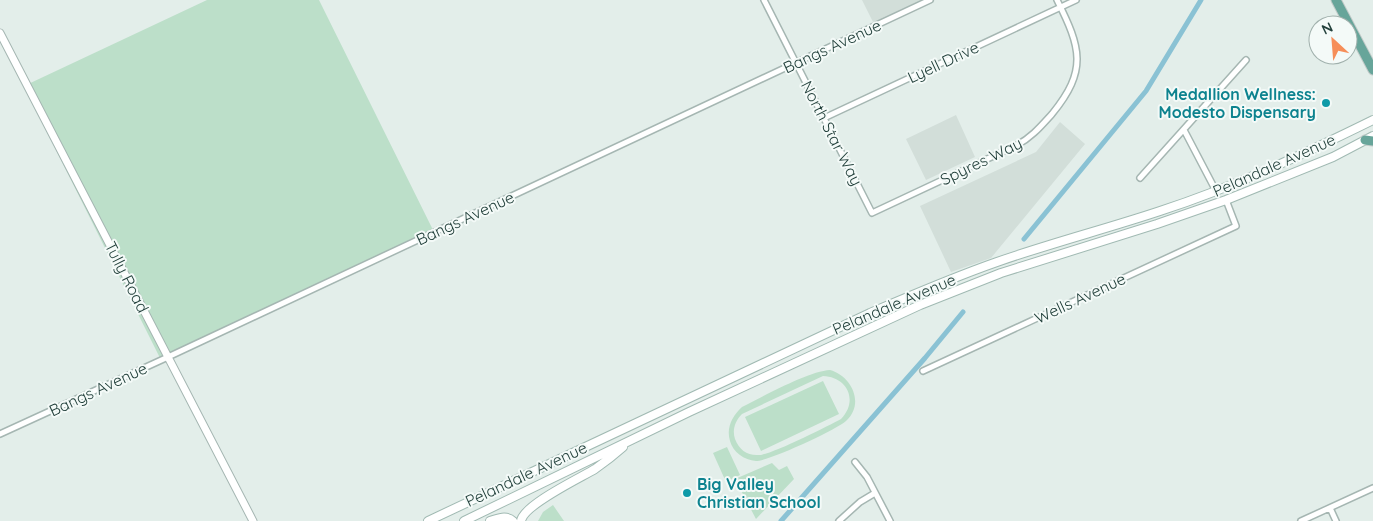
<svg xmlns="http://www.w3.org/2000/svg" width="1373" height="521" font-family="Quicksand,sans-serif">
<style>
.built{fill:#d2ded9}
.green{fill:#bcdfc9;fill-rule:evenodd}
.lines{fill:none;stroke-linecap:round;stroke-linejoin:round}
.canal{stroke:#8ac2d4;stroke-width:5}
.minor-casing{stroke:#a5b6b2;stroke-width:8}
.tertiary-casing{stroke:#a5b6b2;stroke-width:9}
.secondary-casing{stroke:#a1bab3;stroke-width:10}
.primary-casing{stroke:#c1cac8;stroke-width:11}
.minor{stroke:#fff;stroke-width:5}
.tertiary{stroke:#fff;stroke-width:7}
.secondary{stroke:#fff;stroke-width:8}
.primary{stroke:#67a59a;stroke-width:9}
.culture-dot{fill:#0f9aa8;stroke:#f4faf8;stroke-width:2}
.labels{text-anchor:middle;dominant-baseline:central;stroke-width:4;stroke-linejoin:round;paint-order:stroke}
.street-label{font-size:16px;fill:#22403b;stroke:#f4faf8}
.culture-label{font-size:16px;font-weight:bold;fill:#0d838f;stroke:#f4faf8;text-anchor:end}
</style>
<rect width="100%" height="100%" fill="#e3eeea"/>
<!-- built -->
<path class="built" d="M862,0H930L875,26Z
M956,115L975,157L926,180L906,139Z
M1060,122L1085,144L991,258L951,272L920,206L1036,152Z"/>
<!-- green -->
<path class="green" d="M207,0H319L434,232L162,362L24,86Z
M830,370C852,376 865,404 846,421C836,430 769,461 756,461C744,460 733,452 730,441C726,428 732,416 742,407C762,397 809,371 830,370ZM823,376C847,377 859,400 841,419C828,426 771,455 759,455C748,456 739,450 735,439C732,430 735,421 742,414Z
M823,381L839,414L761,451L745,417Z
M727,447L740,475L726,482L713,453Z
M772,463L779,470L787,466L794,479L756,519L735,479Z
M553,505L564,521H538L543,512Z"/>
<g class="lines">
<!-- canal -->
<path class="canal" d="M1024,239L1146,91L1201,0
M781,521L925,358L963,312"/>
<!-- minor casing -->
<g class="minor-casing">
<path id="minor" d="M764,0L872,213L1017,145C1032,137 1041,126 1052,114C1088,70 1081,48 1057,0
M824,118L1076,0
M1184,130L1216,191
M1140,178L1246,60
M923,371L1236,226L1226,200
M0,434L168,357L930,0
M855,462L867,477L890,521
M1330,508L1336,521
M839,521L860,502L875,493
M1301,521L1373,488"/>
</g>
<!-- tertiary casing -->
<g class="tertiary-casing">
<path id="tertiary" d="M0,33L253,521"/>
</g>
<!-- secondary casing -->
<g class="secondary-casing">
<path id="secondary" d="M428,521L870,313C912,295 954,277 997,262C1051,243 1106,229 1160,211C1234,187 1304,154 1373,120
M464,521L689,412L920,305L1001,273L1157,224L1226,200L1333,157L1373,136
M490,521C498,518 507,515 513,521
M521,521C523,505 580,478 595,469C605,462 614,455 623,447"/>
</g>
<!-- primary casing -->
<g class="primary-casing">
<path id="primary" d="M1336,0L1373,70
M1365,140L1373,141"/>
</g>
<!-- minor -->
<use href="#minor" class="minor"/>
<!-- tertiary -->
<use href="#tertiary" class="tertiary"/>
<!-- secondary -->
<use href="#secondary" class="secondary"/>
<!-- primary -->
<use href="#primary" class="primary"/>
</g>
<!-- markers -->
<g class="culture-dot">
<circle cx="1326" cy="103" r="5"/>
<circle cx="687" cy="493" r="5"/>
</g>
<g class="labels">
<!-- street labels -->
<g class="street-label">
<text transform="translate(832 46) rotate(-25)">Bangs Avenue</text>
<text transform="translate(943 62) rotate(-25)">Lyell Drive</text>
<text transform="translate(832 133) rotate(63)">North Star Way</text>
<text transform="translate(981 161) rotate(-26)">Spyres Way</text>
<text transform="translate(1274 165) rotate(-24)">Pelandale Avenue</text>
<text transform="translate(465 218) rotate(-25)">Bangs Avenue</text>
<text transform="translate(127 277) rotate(63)">Tully Road</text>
<text transform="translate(1080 298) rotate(-25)">Wells Avenue</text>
<text transform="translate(894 304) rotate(-23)">Pelandale Avenue</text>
<text transform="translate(98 389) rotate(-25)">Bangs Avenue</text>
<text transform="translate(526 474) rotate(-25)">Pelandale Avenue</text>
</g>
<!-- culture labels -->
<g class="culture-label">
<text x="1316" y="94">Medallion Wellness:<tspan x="1316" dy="18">Modesto Dispensary</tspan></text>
<text x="697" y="484" text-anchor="start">Big Valley<tspan x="697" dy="18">Christian School</tspan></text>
</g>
</g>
<!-- north arrow -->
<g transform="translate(1333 40) rotate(334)"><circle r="24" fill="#f4faf8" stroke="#a0b0ac"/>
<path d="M0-4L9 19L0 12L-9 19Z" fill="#f68e59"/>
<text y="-8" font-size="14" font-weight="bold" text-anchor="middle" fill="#22403b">N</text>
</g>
</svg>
